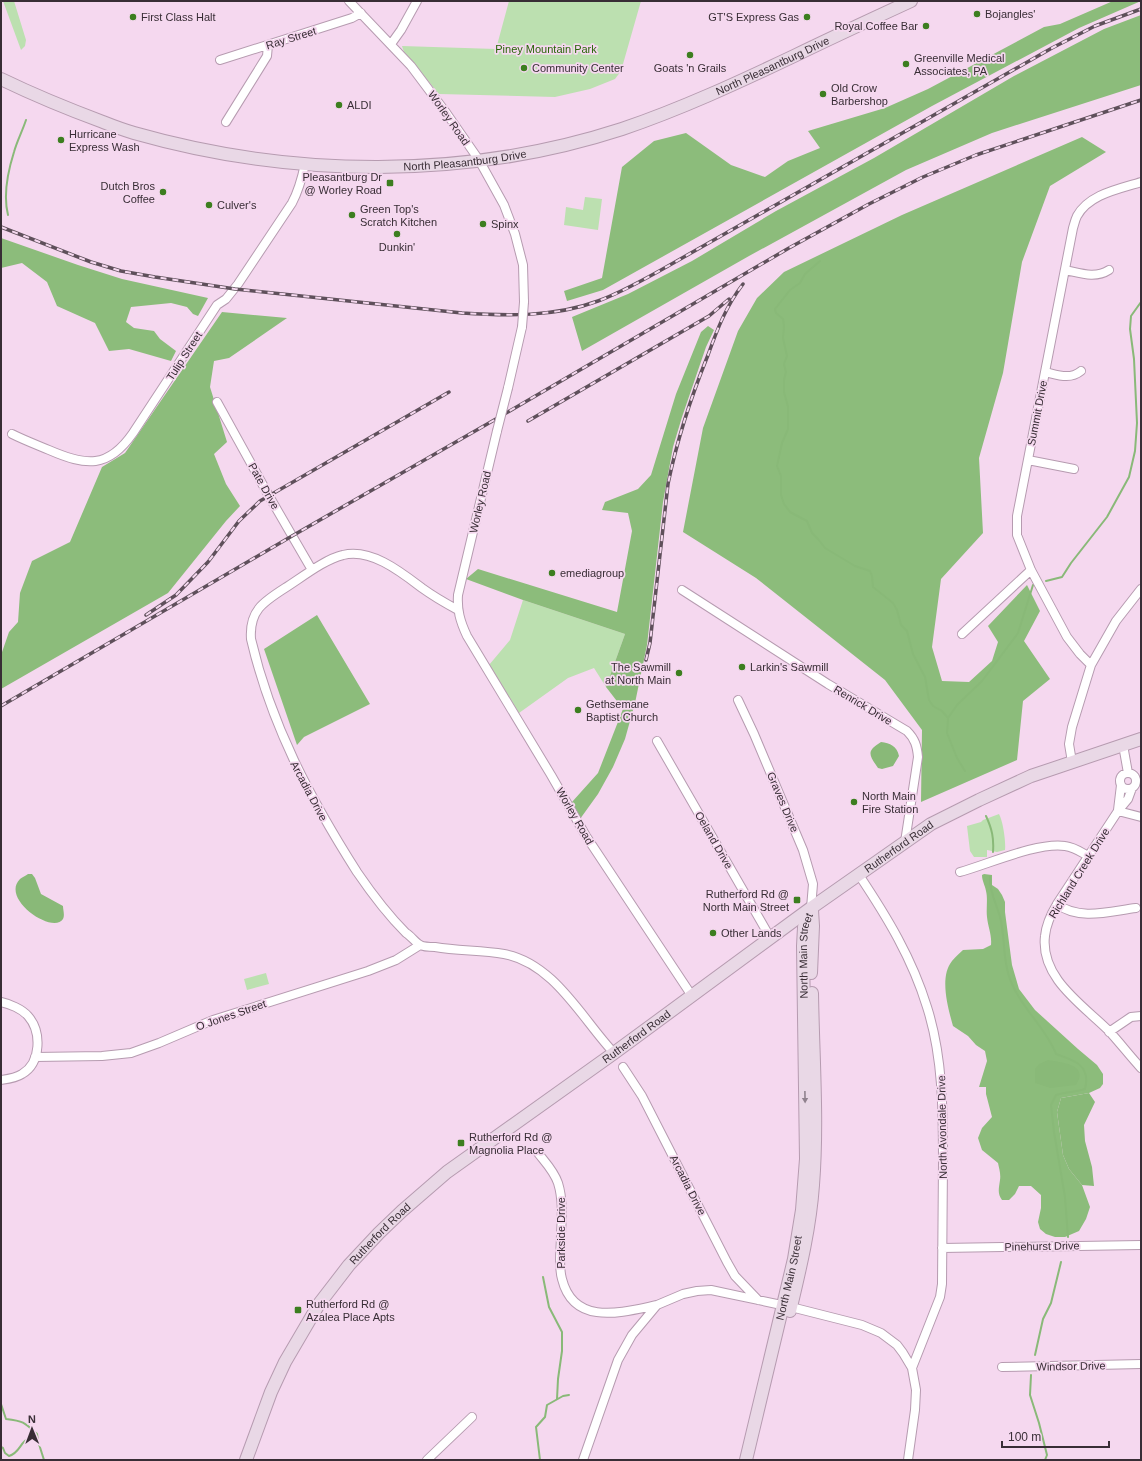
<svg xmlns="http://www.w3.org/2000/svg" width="1142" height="1461" font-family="Helvetica,sans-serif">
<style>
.green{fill:#bce0b0}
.forest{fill:#8cbc7b}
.water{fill:#89b978}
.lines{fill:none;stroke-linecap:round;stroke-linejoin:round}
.stream{stroke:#89b978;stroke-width:2}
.street-casing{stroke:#b69bb0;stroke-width:10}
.secondary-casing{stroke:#b69bb0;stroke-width:14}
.street{stroke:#fff;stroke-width:8}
.secondary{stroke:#e9d8e6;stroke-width:12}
.rail-casing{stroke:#5f505b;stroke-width:3.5}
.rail{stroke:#f5d8ef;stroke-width:2;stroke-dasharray:6;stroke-linecap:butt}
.street-bridge-casing{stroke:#b69bb0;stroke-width:10;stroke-linecap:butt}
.street-bridge{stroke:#fff;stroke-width:8}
.oneway{fill:#90828e}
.poi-dot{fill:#3c7e1f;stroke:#f5d8ef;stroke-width:1.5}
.labels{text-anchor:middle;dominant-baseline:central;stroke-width:3.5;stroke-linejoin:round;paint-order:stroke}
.poi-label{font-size:11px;fill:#382d35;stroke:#f5d8ef;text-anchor:start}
.street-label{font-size:11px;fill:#382d35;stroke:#f5d8ef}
.park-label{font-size:11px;fill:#286507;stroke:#f5d8ef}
</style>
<rect width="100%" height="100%" fill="#f5d8ef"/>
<!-- green -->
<path class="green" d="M3,1H14L26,40L25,46L21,50Z
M509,1H641L621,71L615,79L590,89L555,97L439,94L404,52L402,46L496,49Z
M585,197L602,199L598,230L564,225L566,207L583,210Z
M523,600L625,634L606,687L594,668L568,678L519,713L489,665L510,640Z
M999,814C1003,821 1006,842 1005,850L997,852L987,850V857H974L970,851L967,826L981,822L983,820Z
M266,973L269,984L247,990L244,979Z"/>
<!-- forest -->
<path class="forest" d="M1113,1H1141L1079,28L932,106L603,290L567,301L564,291L602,278L622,167L654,141L686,133L731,165L765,177L788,161L820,148L808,131L885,108L928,89L1044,27L1060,24Z
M1141,15V85L992,133L906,170L749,256L582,351L572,317L628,294L692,261L776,211L874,158L1014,76L1104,29Z
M1082,137L1106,152L1050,186L1022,262L1003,373L979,458L983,533L941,579L932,647L942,681L969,682L992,661L998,642L988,626L1027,585L1040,611L1024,641L1050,679L1023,701L1017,760L921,802L922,730L885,680L756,578L683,532L703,428L738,331L757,298L784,272L902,215Z
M1,238L78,265L122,279L208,298L198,316L193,314L187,307L171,303L131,307L126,322L134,328L154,331L160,339L176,351L171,361L129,349L109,351L95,323L57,306L47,282L22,263L1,268Z
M222,312L287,318L229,358L214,361L210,387L227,442L214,454L226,484L240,506L226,521L168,593L1,689V655L9,632L18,622L20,593L32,561L70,542L102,467L125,453Z
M708,326L714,330L706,347L682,417L673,447L663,502L647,645L635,703L625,739L613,767L598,794L580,819L572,802L598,773L623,709L606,687L625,634L523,600L466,579L478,569L617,612L632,531L628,513L602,510L605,502L638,489L651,475L676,394L701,332Z
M317,615L370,704L304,737L297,745L264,649Z
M984,874L992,875V885L998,889L1002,895L1005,902V912L1012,965L1019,989L1035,1010L1078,1049L1097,1065L1103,1074V1084L1100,1088L1089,1093L1061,1098L1057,1112L1063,1155L1069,1169L1082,1185L1090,1207L1086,1219L1079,1231L1065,1237H1055L1046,1234L1040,1229L1038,1222L1041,1208V1195L1031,1186H1019L1015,1194L1009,1200H1002C997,1193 999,1188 1000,1180C1001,1174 999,1168 998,1163L982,1150L978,1138L982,1128L992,1117L986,1094V1087H979L987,1061L985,1051L976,1045L968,1036L953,1026C948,1008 939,977 952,961C955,957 959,954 963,950L983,949L991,945C992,935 988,927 987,917C986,909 988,899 986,891C985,885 982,881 982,875Z"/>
<!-- water -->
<path class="water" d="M881,742C890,743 897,746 899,756L893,766L882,769L878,768C869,755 866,751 881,742Z
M28,874H32L35,878L41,894L63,906C63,910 65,915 63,919C53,935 0,899 20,879C22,877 26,876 28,874Z
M1048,1060C1063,1063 1089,1064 1076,1085L1050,1088L1035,1083V1069L1039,1064Z
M1089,1093L1095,1102L1084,1125L1085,1141L1092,1167L1094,1186L1082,1185L1069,1169L1063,1155L1057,1112L1061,1098Z"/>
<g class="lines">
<!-- stream -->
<path class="stream" d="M8,215C3,195 8,171 14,152C17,141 22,132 26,120
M820,261L805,274L800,283L790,290L775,309L776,313L783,319L784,326L783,338L787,356L784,364L786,372L784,380V392L788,407V429L782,443L777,466L781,476V495L784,504L790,512L807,521L812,533L818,539L825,548L855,566L870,571L872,576L873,587L893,603L897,610L901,625L907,631L913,654L925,677L929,700L933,706L942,711L948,718
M1046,581L1062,577L1071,563L1107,517L1129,477L1135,451L1137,423L1134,359L1130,329L1131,316L1141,302
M965,771L957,758L947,733L948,718L957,705L982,681L1018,633L1033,585
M986,816C992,829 994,838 993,852
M990,877C989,893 998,906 1001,921C1005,941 1003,965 1012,984C1023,1010 1046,1028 1056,1054C1074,1060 1091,1065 1085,1089C1076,1092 1066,1092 1056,1095L1051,1105L1054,1132L1065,1197L1068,1237
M543,1277L549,1307L562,1332V1351L558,1379L557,1399
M1035,1355L1043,1319L1051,1303L1061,1262
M1031,1375L1030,1395L1039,1423L1047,1455L1045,1460
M1,1404L6,1419C23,1421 24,1422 37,1434L38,1441L44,1460
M1,1447L3,1448L5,1453L9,1456C23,1452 20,1434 37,1440
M540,1460L536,1427L545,1417L547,1405L563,1396L569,1395"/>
<!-- street casing -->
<g class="street-casing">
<path id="street" d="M349,1L411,66L447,114L479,160L504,205L515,234L523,265L524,302
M391,44L401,30L417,1
M220,60L352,18L361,13
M226,122L267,56L268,45
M1065,270C1080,273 1095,279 1109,270
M1045,372C1058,375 1070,380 1081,371
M508,388L522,327
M217,402L269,496L312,570
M497,431L458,595C457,610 460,621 467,636L551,775L586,836L692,996
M12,434C24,440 37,445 49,450C86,466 108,469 133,433L217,305L226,299L238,284L292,203C299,190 302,178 305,164
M1028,460L1074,469
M682,590L828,684L907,731C915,739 917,746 918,757L905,842
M458,610C445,603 433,596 422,588C401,572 371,548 343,555C325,559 301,578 285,588C263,602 249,611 251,639C271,725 310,798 357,872C372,894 387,914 406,933C411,936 415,942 420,945C424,947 430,947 435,947C458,951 481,950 504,954C554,963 582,1019 614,1053
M962,634L1031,570
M1091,665L1080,654L1067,637L1031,570L1017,535V516L1073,228C1074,225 1075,220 1077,216C1089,194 1119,189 1141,182
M738,700L754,734L803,850L813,884L811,908
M657,741L771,939
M1123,745L1128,773
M1072,762L1069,744L1072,727L1091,665L1116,621L1141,589
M1120 781a8 8 0 1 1 16 0a8 8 0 1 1-16 0Z
M1132,788L1128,799L1118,811L1057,904C1051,914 1046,925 1045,936C1040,978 1083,1005 1109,1031C1120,1043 1130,1056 1141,1068
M1118,810L1121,785
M1118,811L1141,817
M960,872C989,864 1037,842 1065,846C1074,847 1081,852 1088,856
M859,875C887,917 912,958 927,1007C943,1057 943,1110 943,1163C943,1203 942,1244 942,1284L940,1297L912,1368
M1057,904C1079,921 1111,911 1136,908
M1,1002C10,1004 22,1009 28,1016C42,1032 41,1063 22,1074C16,1078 8,1079 1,1080
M1109,1032L1131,1017L1141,1016
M35,1057L102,1056L131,1053L159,1043L213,1020L368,971L396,960L420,945
M623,1067L642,1096L727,1262L735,1276L758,1300
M538,1153C545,1162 554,1171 558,1183C563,1199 562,1217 561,1234C561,1249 558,1265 562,1279C574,1327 623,1312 657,1305
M942,1248L1141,1245
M1002,1367L1141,1364
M427,1460L472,1417
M583,1460L618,1360L632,1335L657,1305L683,1294L697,1291L711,1290L791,1307L862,1325L881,1333L897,1345L903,1353L912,1368L916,1390L915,1410L908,1460"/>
</g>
<!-- secondary casing -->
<g class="secondary-casing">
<g id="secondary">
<path id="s1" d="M1,79C34,95 68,109 103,122C113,126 124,130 134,133C292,178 465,180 622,129C681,109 737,83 794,56C833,37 872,19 911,1"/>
<path d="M811,973L813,926L812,910"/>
<path d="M790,1311C800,1269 810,1228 813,1185C818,1122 813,1057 812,993"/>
<path id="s2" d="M246,1460L271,1392L285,1362L319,1304L349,1265L379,1233L402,1211L447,1172L614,1053L811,908L931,824L979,800L1031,776L1141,739"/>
<path id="s3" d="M746,1460L794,1259L802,1210L806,1159L803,946L804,927L811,910"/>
</g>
</g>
<!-- street -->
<use href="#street" class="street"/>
<!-- secondary -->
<use href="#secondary" class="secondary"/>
<!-- rail casing -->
<g class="rail-casing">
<path id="rail" d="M1,227L91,262L121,271L155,277L235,289L462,313C507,316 555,317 598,301C620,293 641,281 661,270L1052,48L1095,26L1141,9
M528,421L709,316L729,299
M146,615L176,595L208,562L239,521L260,501L449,392
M646,660L650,643L668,484C677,440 691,397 708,355C717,330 726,306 743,284
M1,706L292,536L489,423L789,248L869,204L923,177L976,155L1141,100"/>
</g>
<!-- rail -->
<use href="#rail" class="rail"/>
<!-- street-bridge casing -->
<g class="street-bridge-casing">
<path id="street-bridge" d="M522,327L524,302
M497,431L508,388"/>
</g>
<!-- street-bridge -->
<use href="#street-bridge" class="street-bridge"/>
</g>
<!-- one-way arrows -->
<defs><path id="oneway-solid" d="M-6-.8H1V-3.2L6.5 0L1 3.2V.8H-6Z"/></defs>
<use class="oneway" href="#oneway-solid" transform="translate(805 1097) rotate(89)"/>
<!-- markers -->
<g class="poi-dot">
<circle cx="977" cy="14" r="4"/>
<circle cx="133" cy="17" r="4"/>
<circle cx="807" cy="17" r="4"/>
<circle cx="926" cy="26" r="4"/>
<circle cx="690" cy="55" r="4"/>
<circle cx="906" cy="64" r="4"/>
<circle cx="524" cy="68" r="4"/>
<circle cx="823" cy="94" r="4"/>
<circle cx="339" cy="105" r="4"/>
<circle cx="61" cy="140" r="4"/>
<rect x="386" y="179" width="8" height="8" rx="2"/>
<circle cx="163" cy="192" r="4"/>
<circle cx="209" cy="205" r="4"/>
<circle cx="352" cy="215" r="4"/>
<circle cx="483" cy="224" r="4"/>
<circle cx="397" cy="234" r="4"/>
<circle cx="552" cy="573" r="4"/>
<circle cx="742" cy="667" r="4"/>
<circle cx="679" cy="673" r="4"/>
<circle cx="578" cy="710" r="4"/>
<circle cx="854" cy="802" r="4"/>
<rect x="793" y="896" width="8" height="8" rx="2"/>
<circle cx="713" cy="933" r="4"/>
<rect x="457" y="1139" width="8" height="8" rx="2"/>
<rect x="294" y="1306" width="8" height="8" rx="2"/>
</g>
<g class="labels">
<!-- poi labels -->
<g class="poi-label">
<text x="985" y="14">Bojangles'</text>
<text x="141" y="17">First Class Halt</text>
<text x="799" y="17" text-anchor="end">GT'S Express Gas</text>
<text x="918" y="26" text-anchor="end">Royal Coffee Bar</text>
<text x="914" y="58">Greenville Medical<tspan x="914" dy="13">Associates, PA</tspan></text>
<text x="532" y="68">Community Center</text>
<text x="690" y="68" text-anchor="middle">Goats 'n Grails</text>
<text x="831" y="88">Old Crow<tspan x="831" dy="13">Barbershop</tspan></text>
<text x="347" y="105">ALDI</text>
<text x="69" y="134">Hurricane<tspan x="69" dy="13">Express Wash</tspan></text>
<text x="382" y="177" text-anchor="end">Pleasantburg Dr<tspan x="382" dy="13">@ Worley Road</tspan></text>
<text x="155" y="186" text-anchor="end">Dutch Bros<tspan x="155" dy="13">Coffee</tspan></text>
<text x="217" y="205">Culver's</text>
<text x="360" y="209">Green Top's<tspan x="360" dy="13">Scratch Kitchen</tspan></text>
<text x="491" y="224">Spinx</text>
<text x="397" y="247" text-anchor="middle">Dunkin'</text>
<text x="560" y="573">emediagroup</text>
<text x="671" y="667" text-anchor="end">The Sawmill<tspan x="671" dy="13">at North Main</tspan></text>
<text x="750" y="667">Larkin's Sawmill</text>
<text x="586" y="704">Gethsemane<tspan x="586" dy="13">Baptist Church</tspan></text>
<text x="862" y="796">North Main<tspan x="862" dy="13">Fire Station</tspan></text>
<text x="789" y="894" text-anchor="end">Rutherford Rd @<tspan x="789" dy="13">North Main Street</tspan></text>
<text x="721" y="933">Other Lands</text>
<text x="469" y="1137">Rutherford Rd @<tspan x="469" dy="13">Magnolia Place</tspan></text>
<text x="306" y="1304">Rutherford Rd @<tspan x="306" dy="13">Azalea Place Apts</tspan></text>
</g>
<!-- street labels -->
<g class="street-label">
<text transform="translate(291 38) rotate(-17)">Ray Street</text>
<text stroke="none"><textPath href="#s1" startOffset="802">North Pleasantburg Drive</textPath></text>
<text transform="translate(449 118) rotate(55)">Worley Road</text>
<text stroke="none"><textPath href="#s1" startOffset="478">North Pleasantburg Drive</textPath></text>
<text transform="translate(184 356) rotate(-57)">Tulip Street</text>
<text transform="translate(1037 413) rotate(-79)">Summit Drive</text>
<text transform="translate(264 486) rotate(61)">Pate Drive</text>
<text transform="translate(480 502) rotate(-77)">Worley Road</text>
<text transform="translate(863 705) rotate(31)">Renrick Drive</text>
<text transform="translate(309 791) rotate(62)">Arcadia Drive</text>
<text transform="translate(783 802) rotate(67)">Graves Drive</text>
<text transform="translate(575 816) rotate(60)">Worley Road</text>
<text transform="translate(714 840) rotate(60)">Oeland Drive</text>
<text stroke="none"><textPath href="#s2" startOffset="914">Rutherford Road</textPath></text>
<text transform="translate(1079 873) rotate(-58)">Richland Creek Drive</text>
<text stroke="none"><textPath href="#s3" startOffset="511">North Main Street</textPath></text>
<text transform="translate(231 1015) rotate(-19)">O Jones Street</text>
<text stroke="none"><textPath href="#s2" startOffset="590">Rutherford Road</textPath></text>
<text transform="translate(942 1127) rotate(-91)">North Avondale Drive</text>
<text transform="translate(688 1185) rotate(63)">Arcadia Drive</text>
<text transform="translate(561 1233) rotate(-90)">Parkside Drive</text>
<text stroke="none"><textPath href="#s2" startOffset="266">Rutherford Road</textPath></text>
<text transform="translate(1042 1246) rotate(-1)">Pinehurst Drive</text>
<text stroke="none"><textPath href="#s3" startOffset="187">North Main Street</textPath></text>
<text transform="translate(1071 1366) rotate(-1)">Windsor Drive</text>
</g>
<!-- park labels -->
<g class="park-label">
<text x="546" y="49">Piney Mountain Park</text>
</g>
</g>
<!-- border -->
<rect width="1142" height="1461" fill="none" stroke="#382d35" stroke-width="4"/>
<!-- north arrow -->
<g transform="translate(32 1429) rotate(359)" stroke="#f5d8ef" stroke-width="3" paint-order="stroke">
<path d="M0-3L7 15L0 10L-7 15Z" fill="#382d35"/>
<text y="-6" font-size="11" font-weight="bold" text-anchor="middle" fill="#382d35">N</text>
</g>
<!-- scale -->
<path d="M1002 1441v6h107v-6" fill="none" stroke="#382d35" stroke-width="2"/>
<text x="1008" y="1441" font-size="12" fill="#382d35" stroke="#f5d8ef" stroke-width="3" paint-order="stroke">100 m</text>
</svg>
